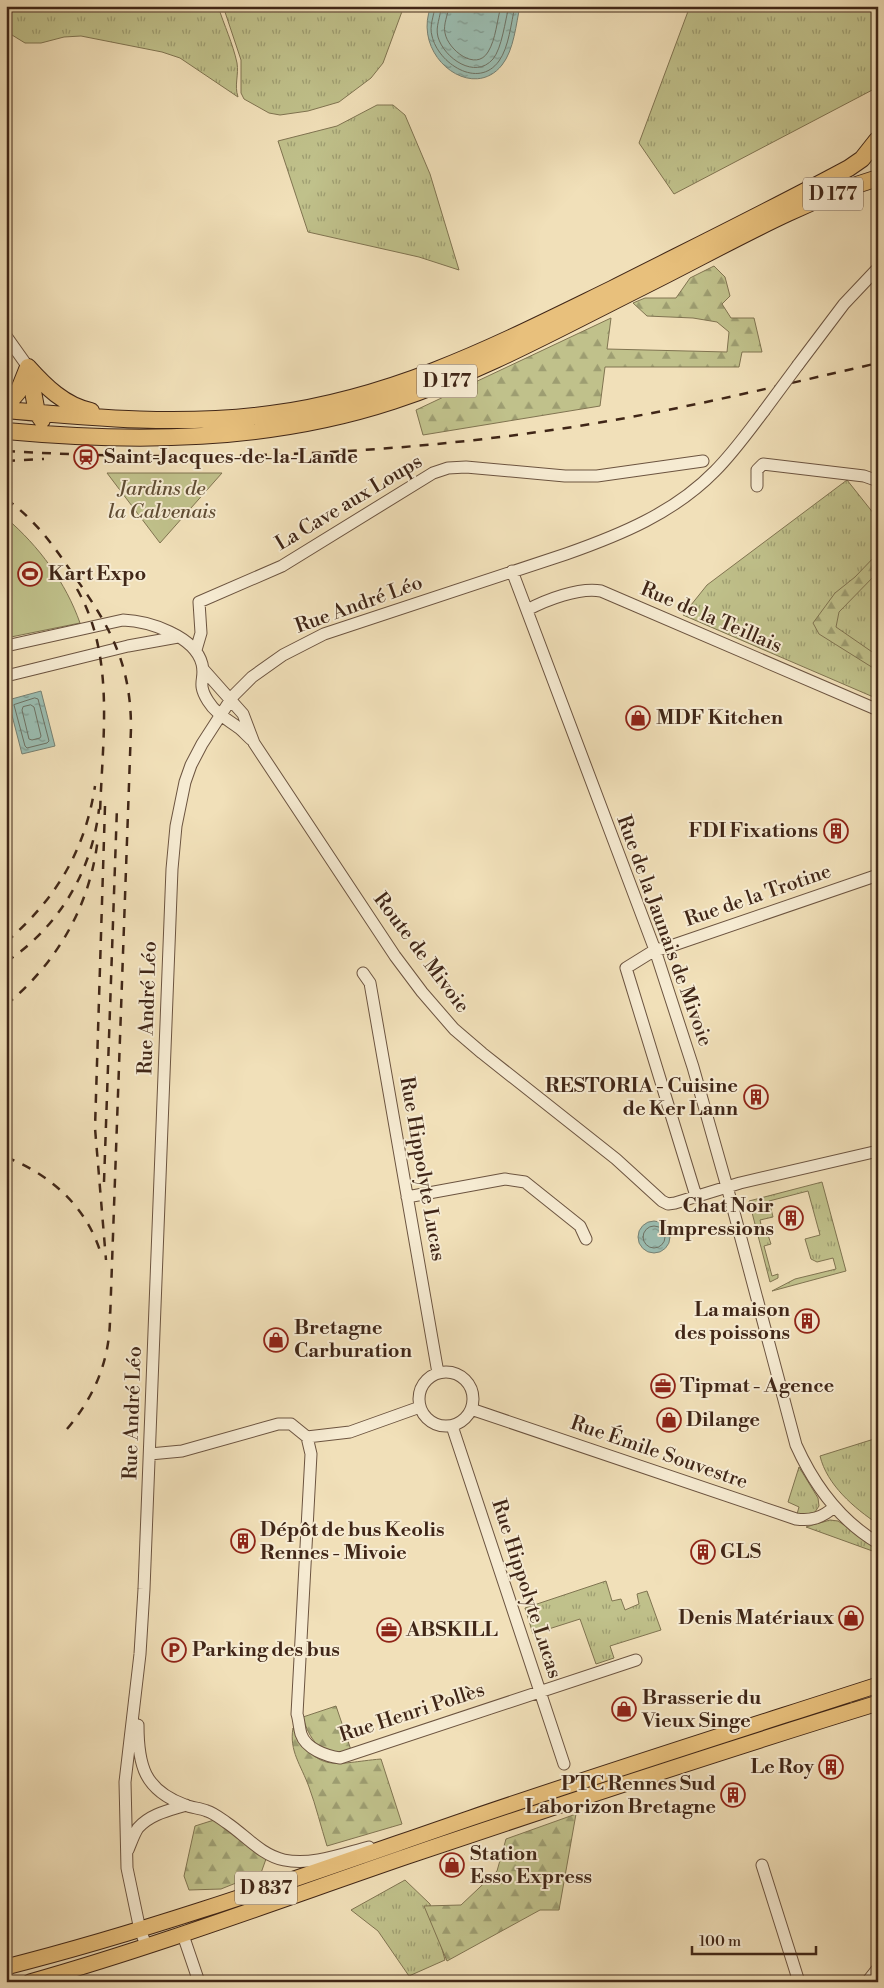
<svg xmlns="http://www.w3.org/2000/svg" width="884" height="1988" font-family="'Libre Bodoni',serif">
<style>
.grass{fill:url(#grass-tufts);stroke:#807451}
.forest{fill:url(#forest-firs);stroke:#807451}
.garden{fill:#c0c18b;stroke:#807451}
.water{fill:url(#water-ripples);stroke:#778173}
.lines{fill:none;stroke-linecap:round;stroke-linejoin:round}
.shore{stroke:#6e7264;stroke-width:1}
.minor-casing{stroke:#6c5440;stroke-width:13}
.major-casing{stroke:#402617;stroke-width:17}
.highway-casing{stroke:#402617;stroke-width:18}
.minor{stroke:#f6ebd2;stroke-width:11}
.major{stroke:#e8c07c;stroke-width:15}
.highway{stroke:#e8c07c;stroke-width:16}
.rail{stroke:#402617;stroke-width:2.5;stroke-dasharray:9 9;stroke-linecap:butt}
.minor-bridge-casing{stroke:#6c5440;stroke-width:13;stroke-linecap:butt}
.minor-bridge{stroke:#f6ebd2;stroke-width:11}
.labels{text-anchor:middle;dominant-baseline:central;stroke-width:4;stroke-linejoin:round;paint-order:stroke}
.shield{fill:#f6ebd2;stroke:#77614f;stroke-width:1}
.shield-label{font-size:19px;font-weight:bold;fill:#402617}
.poi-label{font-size:20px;font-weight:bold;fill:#402617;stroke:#f6ebd2;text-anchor:start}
.park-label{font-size:20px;font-style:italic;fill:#604d34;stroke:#f6ebd2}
.street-label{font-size:20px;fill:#402617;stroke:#f6ebd2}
</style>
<defs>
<pattern id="grass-tufts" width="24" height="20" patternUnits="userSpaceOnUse" patternTransform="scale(1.25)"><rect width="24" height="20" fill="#c0c18b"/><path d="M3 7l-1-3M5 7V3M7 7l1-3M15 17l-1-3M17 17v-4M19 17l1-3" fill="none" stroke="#9d9d71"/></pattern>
<pattern id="forest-firs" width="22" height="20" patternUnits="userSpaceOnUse" patternTransform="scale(1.25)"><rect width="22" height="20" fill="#c0c18b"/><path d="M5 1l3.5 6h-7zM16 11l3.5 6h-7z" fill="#9d9d71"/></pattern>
<pattern id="water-ripples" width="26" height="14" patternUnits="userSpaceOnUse" patternTransform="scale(1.25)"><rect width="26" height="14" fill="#9bbdb1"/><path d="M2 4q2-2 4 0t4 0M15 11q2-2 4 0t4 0" fill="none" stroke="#80998f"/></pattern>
</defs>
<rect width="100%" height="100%" fill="#f1e0b9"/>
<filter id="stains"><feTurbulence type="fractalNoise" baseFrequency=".004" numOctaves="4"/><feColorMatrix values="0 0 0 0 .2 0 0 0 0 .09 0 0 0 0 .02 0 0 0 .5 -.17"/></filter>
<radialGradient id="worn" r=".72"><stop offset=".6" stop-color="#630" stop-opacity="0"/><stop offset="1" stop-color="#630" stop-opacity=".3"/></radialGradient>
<!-- grass -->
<path class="grass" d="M6,6H218C224,25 233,44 237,63C239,75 234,85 238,97L180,58L162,52L81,36L64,37L41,43H25L12,35L6,29Z
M223,6H404L383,63L371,78L339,102L308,111L280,115L269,113L244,99L241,93V60Z
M690,6H878V87L674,194L639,143Z
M377,105H393L405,115L430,174L459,270L419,257L308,232L278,141L337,126Z
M847,480L878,519L872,527L878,533V699L683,615L707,585Z
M822,1182L846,1271L772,1291L795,1279L836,1269L833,1258L817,1262L811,1259L805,1239L820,1235L808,1191L769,1201L773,1217L760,1220L763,1233L767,1232L771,1244L764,1246L772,1276L778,1274V1278L770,1282L749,1201Z
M874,1439L878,1450V1524C854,1508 827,1485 820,1456Z
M799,1467L818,1498L819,1506L815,1512L802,1515L797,1514L799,1507L788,1502Z
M830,1520L838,1521L878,1547V1553L806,1527Z
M606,1581L612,1601L621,1599L625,1610L639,1604L637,1594L647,1591L661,1630L610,1646L614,1658L596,1664L580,1619L533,1634L525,1608Z
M405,1880L430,1904L445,1960L409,1976L378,1931L351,1910Z"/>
<!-- forest -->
<path class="forest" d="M714,266L725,277L730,296L722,304L731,318H754L762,352H742L739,367H605L600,406L423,435L416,410L611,318L607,349L727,352L729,332L717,322L693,318L647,316L633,303L645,298H676L690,278Z
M878,553V572L839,612L836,627L878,656V671L819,634L813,623L835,593L855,577Z
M336,1706L351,1750C346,1751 341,1754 336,1754C317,1752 307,1733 303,1717Z
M293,1728C319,1775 334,1763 381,1759L402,1824L327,1846C321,1827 316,1806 309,1787C301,1765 289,1751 293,1728Z
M576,1814L559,1910H540L447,1961L424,1906L461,1905L497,1871L506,1839Z
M214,1820L266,1859L261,1873L221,1889L189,1890L184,1876L195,1826Z"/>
<!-- garden -->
<path class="garden" d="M107,473H222L160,543Z
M6,518C39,546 66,583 80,623L6,638Z"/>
<!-- water -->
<path class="water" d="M431,6H520C516,24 514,50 502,65C472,103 411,56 431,6Z
M41,691L55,746L22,754L8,700Z
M638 1237a16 16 0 1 1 32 0a16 16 0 1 1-32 0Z"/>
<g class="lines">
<!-- shore -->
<path class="shore" d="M435,6C434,16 429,26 432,36C438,63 478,90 499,61C509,47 511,23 515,6
M441,6C441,17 435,26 438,37C444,58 475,80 493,59C502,48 505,21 509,6
M449,6C448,15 443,24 445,33C448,50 476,72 488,52C496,39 497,20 501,6
M35,698L38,699L49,741L47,743L27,748L25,746L14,705Z
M31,705L34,707L41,736L40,738L32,740L29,739L22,710L23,707Z
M643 1237a11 11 0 1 1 22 0a11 11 0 1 1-22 0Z"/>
<!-- minor casing -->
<g class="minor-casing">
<path id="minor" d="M6,336L28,367
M798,365L844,304L878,268
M757,486V470L763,464L864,476L878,481
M512,571L655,950L693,1067L731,1201L796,1445C814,1485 839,1520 878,1543
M527,610C546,600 579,587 601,591L878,710
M6,646L123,620C149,621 195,636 202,664C206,680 196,682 208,701C216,714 227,719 239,728C244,732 248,737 253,741
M196,650L201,633L199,602L282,566L433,473L448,468L466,467L565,476H597L703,461
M203,669L243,714L254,743L395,956L422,992L454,1029L482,1053L616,1159L662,1201L668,1204L675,1203L740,1183L878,1151
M6,676L128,646L178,637
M363,973L370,983L438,1373
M696,1196L626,968L655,950L665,948L878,875
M407,1197L505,1179L525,1182L580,1226L586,1239
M419 1399a27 27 0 1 1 54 0a27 27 0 1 1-54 0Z
M471,1409L796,1519C811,1521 822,1518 834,1507
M452,1426L564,1764
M307,1437L311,1454L297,1714C299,1720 299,1727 301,1734C306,1749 326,1756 340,1758L636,1660
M150,1454L182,1451L278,1424H291L307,1437L350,1432L420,1407
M138,1725C138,1765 144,1790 185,1805C192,1808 200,1808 207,1811C214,1813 221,1819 227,1823C245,1835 261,1855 284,1860C311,1866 342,1854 369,1847
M128,1850C131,1843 134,1834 138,1828C150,1814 170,1810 186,1805
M762,1865L799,1982
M183,1935L199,1982
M147,1947L140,1930L127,1868L125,1782L140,1654L144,1589L172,869L176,826L185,782L191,765L202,744L233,696L252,677L283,655L324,634L566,554C620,535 674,513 715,471C733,453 748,432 764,411
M867,1982L878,1968"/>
</g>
<!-- major casing -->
<g class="major-casing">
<path id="major" d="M6,1967C164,1927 317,1871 471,1818C606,1772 742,1729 878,1685
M30,1982C157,1946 280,1900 405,1857C562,1804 719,1752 878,1703"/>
</g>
<!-- highway casing -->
<g class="highway-casing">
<path id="highway" d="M28,367C45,386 65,406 91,411
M29,370L37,413L42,420
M6,406L18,392L28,367
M6,410C95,418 182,426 271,414C398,397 499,344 612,289C691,249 771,210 849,168L862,159L877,140
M6,431C136,443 268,442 393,401C479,373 560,328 642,287C719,249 795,203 878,178"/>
</g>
<!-- minor -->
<use href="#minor" class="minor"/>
<!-- major -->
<use href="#major" class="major"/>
<!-- highway -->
<use href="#highway" class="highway"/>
<!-- rail -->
<path class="rail" d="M6,451C194,462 380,456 566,428C671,412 774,387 878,363
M6,461L44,459
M6,499C33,518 52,543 70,570C108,623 131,661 131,728L110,1320
M77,589C116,657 102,740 100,814
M105,806L95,1128L106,1260
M6,942C56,899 85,851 95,786
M6,962C59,927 92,871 99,809
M6,1005C58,962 91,904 98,837
M6,1157C51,1175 87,1207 101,1254
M104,1182L117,807
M67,1429C96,1395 111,1357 110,1312"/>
<!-- minor-bridge casing -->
<g class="minor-bridge-casing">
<path id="minor-bridge" d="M764,411L798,365"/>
</g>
<!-- minor-bridge -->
<use href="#minor-bridge" class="minor-bridge"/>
</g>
<!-- icons -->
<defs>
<g id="station-ring" transform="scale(1.25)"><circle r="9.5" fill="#f6ebd2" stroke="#8f2418" stroke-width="1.5"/><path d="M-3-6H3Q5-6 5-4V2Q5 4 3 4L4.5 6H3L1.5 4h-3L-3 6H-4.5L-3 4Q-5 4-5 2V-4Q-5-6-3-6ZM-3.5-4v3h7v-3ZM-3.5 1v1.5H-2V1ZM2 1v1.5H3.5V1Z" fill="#8f2418"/></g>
<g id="stadium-ring" transform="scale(1.25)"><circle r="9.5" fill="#f6ebd2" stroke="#8f2418" stroke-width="1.5"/><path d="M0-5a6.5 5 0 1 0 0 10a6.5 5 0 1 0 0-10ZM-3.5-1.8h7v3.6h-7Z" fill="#8f2418"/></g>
<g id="shop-ring" transform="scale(1.25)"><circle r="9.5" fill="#f6ebd2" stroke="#8f2418" stroke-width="1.5"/><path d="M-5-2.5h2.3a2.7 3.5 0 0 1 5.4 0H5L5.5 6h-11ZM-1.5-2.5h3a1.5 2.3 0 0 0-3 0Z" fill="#8f2418"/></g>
<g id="building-ring" transform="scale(1.25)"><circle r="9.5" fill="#f6ebd2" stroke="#8f2418" stroke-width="1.5"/><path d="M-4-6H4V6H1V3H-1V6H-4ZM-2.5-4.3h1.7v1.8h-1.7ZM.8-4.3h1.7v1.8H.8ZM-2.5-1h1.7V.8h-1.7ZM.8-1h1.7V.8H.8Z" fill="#8f2418"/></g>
<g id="office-ring" transform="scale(1.25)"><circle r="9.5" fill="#f6ebd2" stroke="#8f2418" stroke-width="1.5"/><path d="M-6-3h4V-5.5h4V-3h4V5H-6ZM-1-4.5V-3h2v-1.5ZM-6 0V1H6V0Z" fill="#8f2418"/></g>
<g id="parking-ring" transform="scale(1.25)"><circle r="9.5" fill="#f6ebd2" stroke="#8f2418" stroke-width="1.5"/><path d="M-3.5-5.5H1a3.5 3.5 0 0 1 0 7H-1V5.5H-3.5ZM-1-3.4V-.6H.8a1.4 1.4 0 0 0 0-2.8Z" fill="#8f2418"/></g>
</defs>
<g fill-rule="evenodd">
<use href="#station-ring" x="86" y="457"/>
<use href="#stadium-ring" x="30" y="574"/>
<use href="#shop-ring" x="638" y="718"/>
<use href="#building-ring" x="836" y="831"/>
<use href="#building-ring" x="756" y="1097"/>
<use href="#building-ring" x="791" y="1218"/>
<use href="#building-ring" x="807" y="1321"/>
<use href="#shop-ring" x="276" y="1340"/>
<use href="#office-ring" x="663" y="1386"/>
<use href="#shop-ring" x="669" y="1420"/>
<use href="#building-ring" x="243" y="1541"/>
<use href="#building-ring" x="703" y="1552"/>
<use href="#shop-ring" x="851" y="1618"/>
<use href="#office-ring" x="389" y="1630"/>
<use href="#parking-ring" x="174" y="1650"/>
<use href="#shop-ring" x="624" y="1709"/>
<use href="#building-ring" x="831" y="1767"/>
<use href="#building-ring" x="733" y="1795"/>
<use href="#shop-ring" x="452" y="1865"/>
</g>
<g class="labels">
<!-- shield labels -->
<g class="shield">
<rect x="803" y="177.5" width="60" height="33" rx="4"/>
<rect x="417" y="364.5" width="60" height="33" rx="4"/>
<rect x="235" y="1871.5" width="62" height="33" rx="4"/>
</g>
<g class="shield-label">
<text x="833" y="194">D 177</text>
<text x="447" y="381">D 177</text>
<text x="266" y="1888">D 837</text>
</g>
<!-- poi labels -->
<g class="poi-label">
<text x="104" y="457">Saint-Jacques-de-la-Lande</text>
<text x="48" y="574">Kart Expo</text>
<text x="656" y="718">MDF Kitchen</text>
<text x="818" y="831" text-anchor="end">FDI Fixations</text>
<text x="738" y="1086" text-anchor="end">RESTORIA - Cuisine<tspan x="738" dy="23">de Ker Lann</tspan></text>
<text x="774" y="1206" text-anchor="end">Chat Noir<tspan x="774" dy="23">Impressions</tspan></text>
<text x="790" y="1310" text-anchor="end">La maison<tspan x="790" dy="23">des poissons</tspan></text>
<text x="294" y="1328">Bretagne<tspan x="294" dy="23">Carburation</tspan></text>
<text x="680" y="1386">Tipmat - Agence</text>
<text x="686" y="1420">Dilange</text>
<text x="260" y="1530">Dépôt de bus Keolis<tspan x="260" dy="23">Rennes - Mivoie</tspan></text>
<text x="720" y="1552">GLS</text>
<text x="834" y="1618" text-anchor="end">Denis Matériaux</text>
<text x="406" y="1630">ABSKILL</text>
<text x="192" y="1650">Parking des bus</text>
<text x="642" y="1698">Brasserie du<tspan x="642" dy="23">Vieux Singe</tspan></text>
<text x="814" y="1767" text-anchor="end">Le Roy</text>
<text x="716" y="1784" text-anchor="end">PTC Rennes Sud<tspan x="716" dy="23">Laborizon Bretagne</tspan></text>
<text x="470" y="1854">Station<tspan x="470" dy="23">Esso Express</tspan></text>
</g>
<!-- park labels -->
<g class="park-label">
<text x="162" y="489">Jardins de<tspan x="162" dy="23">la Calvenais</tspan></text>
</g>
<!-- street labels -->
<g class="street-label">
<text transform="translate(349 503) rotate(-31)">La Cave aux Loups</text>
<text transform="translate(359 605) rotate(-20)">Rue André Léo</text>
<text transform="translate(711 618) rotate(23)">Rue de la Teillais</text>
<text transform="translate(758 896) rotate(-19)">Rue de la Trotine</text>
<text transform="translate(664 931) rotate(70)">Rue de la Jaunais de Mivoie</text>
<text transform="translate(421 953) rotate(53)">Route de Mivoie</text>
<text transform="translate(148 1008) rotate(-88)">Rue André Léo</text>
<text transform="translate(422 1169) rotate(80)">Rue Hippolyte Lucas</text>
<text transform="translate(133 1413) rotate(-88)">Rue André Léo</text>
<text transform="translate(659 1453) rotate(19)">Rue Émile Souvestre</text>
<text transform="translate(526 1589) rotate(72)">Rue Hippolyte Lucas</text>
<text transform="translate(412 1713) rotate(-18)">Rue Henri Pollès</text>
</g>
</g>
<!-- margin -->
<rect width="884" height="1988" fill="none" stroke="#f1e0b9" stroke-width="25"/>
<rect x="8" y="8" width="869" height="1973" fill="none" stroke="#402617" stroke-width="2.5"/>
<rect x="12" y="12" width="859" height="1963" fill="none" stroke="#402617"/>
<!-- scale -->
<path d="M692 1946v8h124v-8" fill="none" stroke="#402617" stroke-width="2.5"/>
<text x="699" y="1946" font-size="15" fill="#402617" stroke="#f6ebd2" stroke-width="4" paint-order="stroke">100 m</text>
<rect width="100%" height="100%" filter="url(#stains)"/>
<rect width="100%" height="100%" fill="url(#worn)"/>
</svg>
